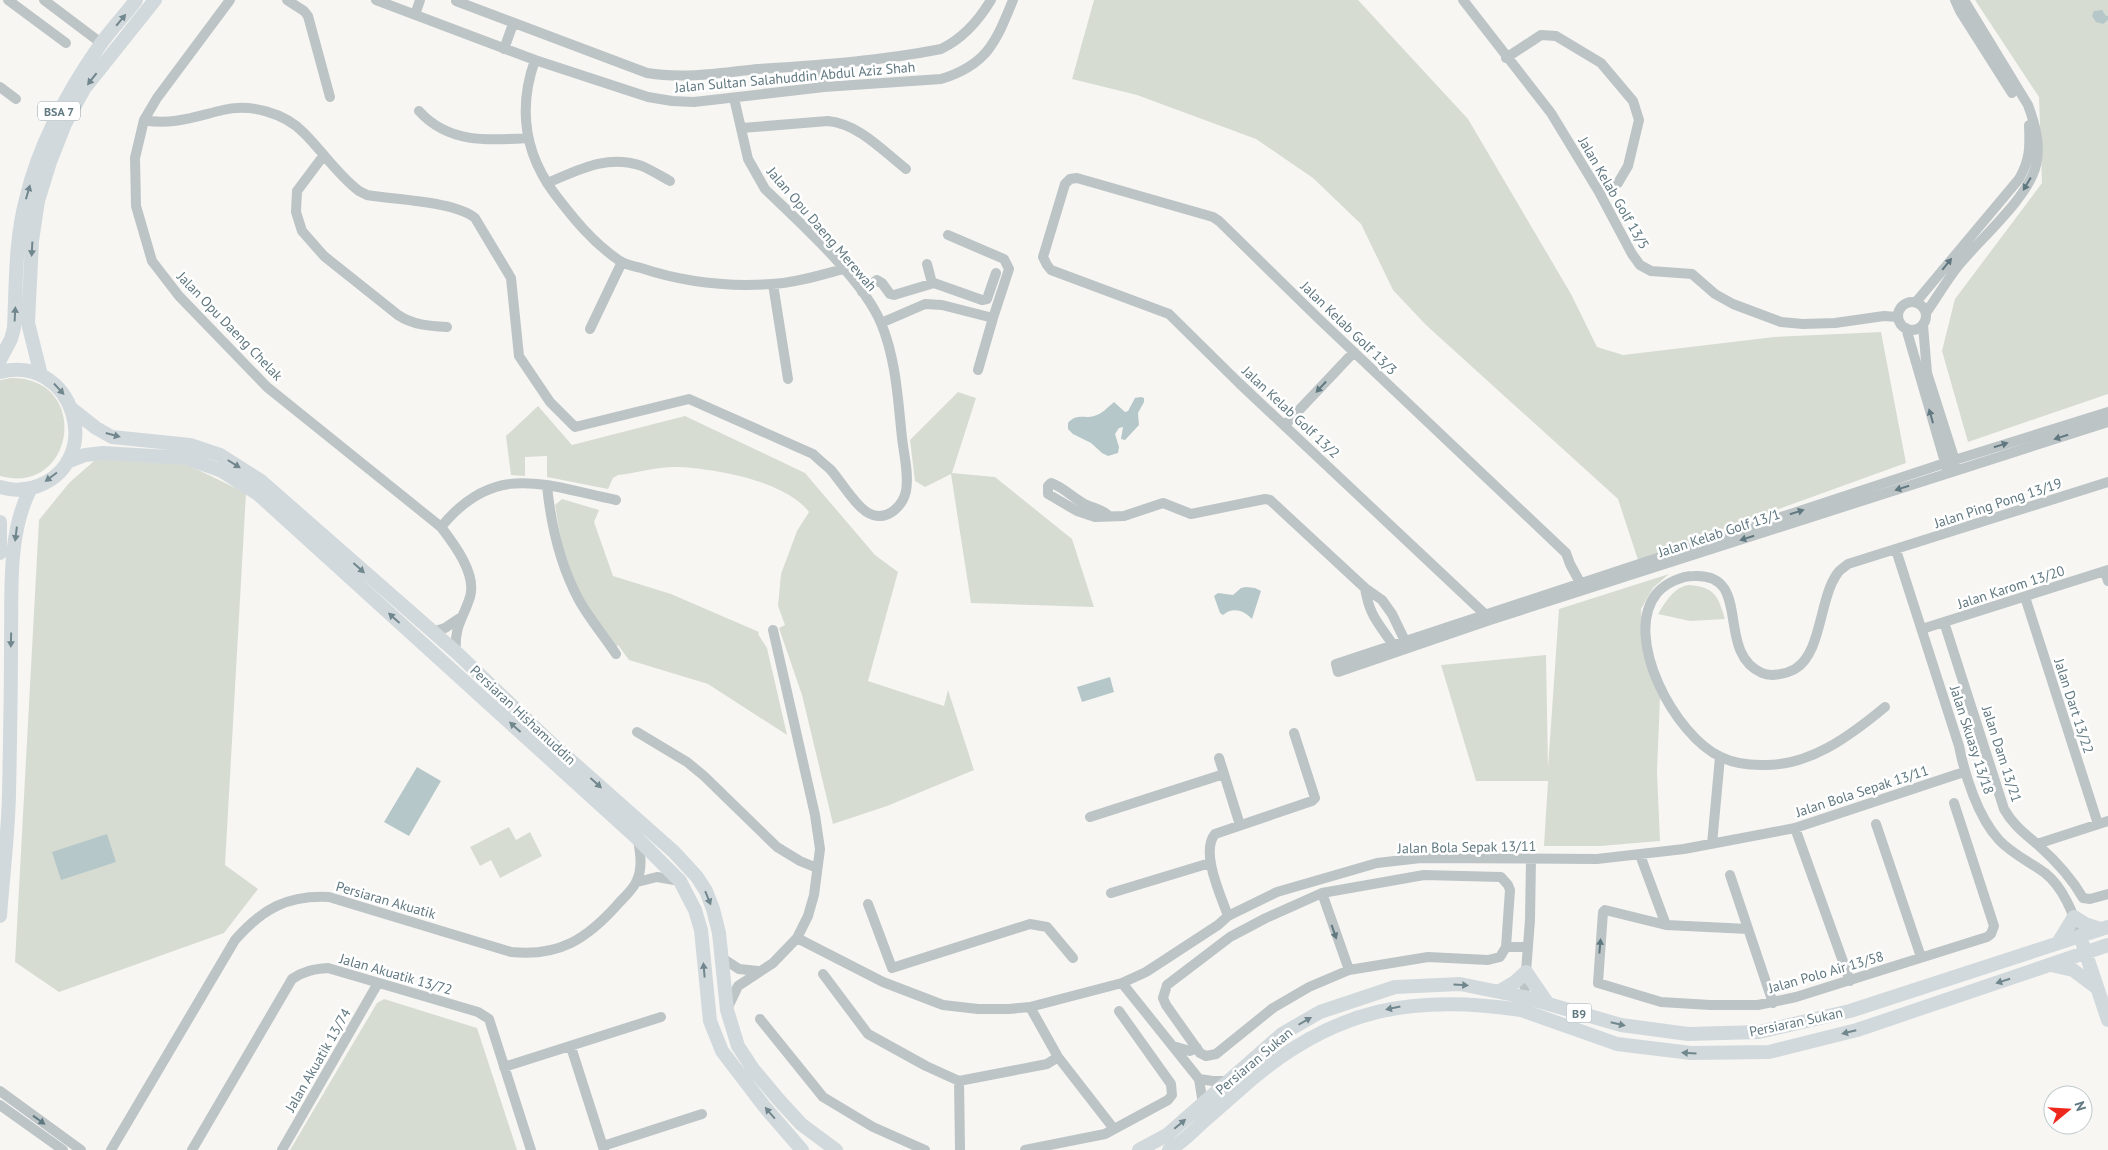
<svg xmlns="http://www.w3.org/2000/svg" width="2108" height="1150" font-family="'PT Sans',sans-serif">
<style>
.green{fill:#d7dcd2}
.water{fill:#b5c7c9}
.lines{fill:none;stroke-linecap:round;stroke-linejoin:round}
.minor{stroke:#bdc4c6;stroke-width:10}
.major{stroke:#d2d9dc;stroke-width:14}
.oneway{fill:#71878e}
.oneway2{fill:#607880}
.labels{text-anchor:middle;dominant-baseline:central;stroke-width:5;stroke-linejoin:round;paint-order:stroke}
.shield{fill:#fff;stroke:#90a0a6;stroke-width:1}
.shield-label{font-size:12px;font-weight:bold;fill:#607880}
.street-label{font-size:14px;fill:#607880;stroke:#fff}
</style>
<rect width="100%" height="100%" fill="#f7f6f3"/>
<!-- green -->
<path class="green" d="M1094,0H1358L1468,119L1571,294L1597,347L1623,355L1774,337L1881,332L1906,463L1638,560L1618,499L1426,325L1393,290L1361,224L1313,178L1256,139L1137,95L1072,79Z
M1975,0H2108V394L1968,442L1942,351L1955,299L2042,183L2039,97Z
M11,378C92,377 75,497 0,476V380Z
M958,392L976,398L952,473L995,477L1072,539L1094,607L971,603L951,474L925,487L915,481L910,440Z
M538,406L572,445L685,416L805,473L875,555L898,572L868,681L944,706L948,690L974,770L887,806L833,824L802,695L779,628L785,625L778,606L781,574L797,531L809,512C786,481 716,469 679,467C659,466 637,473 618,475L613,478L608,489L547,477V456L525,457V476L511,475L506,436Z
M108,458L151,459L190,466L246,493L225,865L258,889L224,933L59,992L15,962L39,520L69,483L94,461Z
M562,499L599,510L594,522L613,576L671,594L759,632L758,634L767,648L787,735L708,684L629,660L618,645L615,647C599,624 580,600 570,573C562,552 559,528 555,505Z
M1669,574L1653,588L1641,609L1643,639L1648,661L1660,698L1657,771L1660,841L1600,846H1544L1548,781H1476L1441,665L1546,655L1548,768L1559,609Z
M1689,585C1715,587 1718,596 1725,619L1690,621L1658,614C1666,601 1674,587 1689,585Z
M509,827L516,840L530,832L542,856L500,878L491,860L480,866L470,847Z
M384,999L477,1028L517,1150H290L377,1003Z"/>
<!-- water -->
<path class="water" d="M2102,10L2106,16H2108V20L2103,24L2096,22L2092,16L2094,11Z
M1141,397L1144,398V402L1138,413L1139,425L1125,440L1121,439L1123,427L1119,428L1115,434L1119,447L1118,453L1108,456L1102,453L1091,443L1073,434L1068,429V423C1077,413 1084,419 1094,416C1102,414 1108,407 1114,402L1125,412L1128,411L1135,398Z
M1246,587L1255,588L1261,591L1252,619C1243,610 1233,607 1223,615L1220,613L1214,596L1218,593L1233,595L1241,588Z
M1110,677L1114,692L1082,702L1077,687Z
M417,767L441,781L409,836L384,822Z
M107,834L116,862L61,880L52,852Z"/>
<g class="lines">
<!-- minor -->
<path class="minor" d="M8,0L66,43
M44,0L101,43
M230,0L157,98L144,120L135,158L136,206L152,261L179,296L267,387L441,527C454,544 477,574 470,597C463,619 454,626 456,652
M287,0L304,11L308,16L330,97
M376,0L535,60L648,97L672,101L694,102L824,87L941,79C987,65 996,42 1013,0
M1463,0L1551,113L1599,192L1632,254L1640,265L1651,271L1692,274L1715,294L1733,304L1781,322L1803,324L1835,323L1884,316L1898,317
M1955,0L1960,11L2012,93
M456,1L647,73C684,79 721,73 758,69C819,65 881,61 941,49C962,39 979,20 991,0
M415,15L420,0
M504,49L513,24
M1506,58L1541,35L1556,36L1601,63L1633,101L1639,120L1628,166L1618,183L1599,192
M535,60C518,108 524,152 554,193C573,218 593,243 620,261C626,265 634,266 641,268C683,282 729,287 772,284C795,283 821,275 843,269
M821,65L824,87
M0,87L16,99
M419,111C448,143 487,141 527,138
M144,120C171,126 197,116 223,110C249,103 285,113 304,133C323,152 338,175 359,191L367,195C395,200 455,201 475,218L511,278L519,356L550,402L575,427L689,399L813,454C818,459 824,464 830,469C841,481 858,511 873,515C889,520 903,505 906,491C909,474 904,455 902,438C898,400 896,359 881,323C862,278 801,224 765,189L748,159L734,98
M742,128L828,121C859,124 883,151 906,169
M324,155L297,191L296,212L302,231L324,256L398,315C413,325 429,326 447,327
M547,183C579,170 606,154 642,166C651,170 661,176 670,181
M927,264L932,283
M773,284L788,379
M862,292L877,280L882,283L890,294L894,295L934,283L982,300L987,299L996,273
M1898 316a14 14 0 1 1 28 0a14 14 0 1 1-28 0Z
M1916,302L2019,179C2030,160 2030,147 2029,125
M1926,313C1937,297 1947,280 1959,265C1980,239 2029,197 2036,165C2041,145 2035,124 2028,105L1964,0
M881,323L925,304L942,305L993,318L1009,269L1004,259L948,235
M1923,325L1927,373L1957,467
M1906,328L1947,469
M590,329L622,262
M978,370L993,318
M2108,412L1945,463L1336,664L1338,672L1490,620L2108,422
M1285,425L1354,352
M547,486C551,525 560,565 579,600C589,618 604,636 616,654
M1109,516C1102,509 1092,508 1083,503C1072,497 1063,487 1051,483L1048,486V494L1077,511L1095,517L1124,516L1163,503L1191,514L1265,499L1270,500L1365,588L1382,600L1392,614L1408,647
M441,527C495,461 543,485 616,500
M1896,550L1959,746C1965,776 1978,817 1999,840C2012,854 2030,862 2045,873C2064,888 2073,914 2081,936
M2105,571L2108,581
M1365,588C1370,620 1382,626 1397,651
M2025,597L2098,824
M1490,619L1239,383L1169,314L1051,270L1047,265L1043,257L1065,184L1070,179L1077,178L1213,217L1219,221L1318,318L1566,553L1570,564L1583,588
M1944,622L2004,809C2013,825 2024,833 2038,845C2056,861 2071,877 2083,898L2090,899L2108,894
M1922,629L2108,570
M432,632L445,628L460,618
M1885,707C1850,736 1809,767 1761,765C1748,765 1733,763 1721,757C1676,737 1621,637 1657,593C1666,583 1681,576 1694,576C1754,573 1714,652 1762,673C1771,677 1786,674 1795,669C1822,653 1819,599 1837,574C1839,570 1845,567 1848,564L2108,482
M637,732L687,762L704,776L777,847L800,861L817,868
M1219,758L1240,825
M1090,817L1224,774
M1876,824L1921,957
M1795,828L1850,981
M1712,844L1720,757
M2037,844L2108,821
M1640,855L1666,925
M1424,875L1501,877L1508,885L1510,890L1506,947L1500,957L1488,960L1428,957L1349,970L1309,987L1273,1008L1216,1054L1206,1056L1200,1053L1166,1005L1163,998L1167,985L1230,937L1266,918L1322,893Z
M1730,875L1773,1003
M637,882L657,877L680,881
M1111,893L1210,863
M1322,893L1349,970
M868,904L892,968
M1228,916C1221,896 1200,852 1215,834L1312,801L1315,798L1294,733
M1748,929L1666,925L1605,910L1603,912L1598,983L1661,1002L1710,1005H1758L1796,997L1987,937L1991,934L1994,926L1954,803
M797,938L883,982L943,1005L978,1009H1009L1030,1007L1122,983L1146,972L1218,925L1228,916L1277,892L1377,863L1421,858L1597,859L1684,849L1795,828L1964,772
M1506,947H1528
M722,958L739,969L758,971
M892,968L1030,924L1047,927L1073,958
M823,974L868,1034L926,1066L959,1081L1047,1064L1058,1057
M1122,983L1199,1079L1203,1104
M1524,997L1530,920L1531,859
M728,1007L738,986L773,963L797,938L808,916L814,895L820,849L815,815L773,630
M1030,1007L1058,1057L1114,1129
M760,1019L823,1097L873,1127L925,1150
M1173,1046L1190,1051L1197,1048
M571,1047L604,1150
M504,1067L661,1017
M1199,1079L1213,1081H1229
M959,1081L960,1150
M0,1091L81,1150
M0,1105L63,1150
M603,1146L702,1114
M111,1150L235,940C262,909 287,895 329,897L511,952C559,957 587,939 618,904C624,897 634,889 637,880C643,867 640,852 638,839
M192,1150L292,979C304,971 314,969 328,968L478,1012L489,1019L531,1150
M282,1150L378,983
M1025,1150L1105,1134L1168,1100L1172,1095L1171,1084L1119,1011"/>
<!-- major -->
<path class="major" d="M0,360L11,339L14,328C16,285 15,240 26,199C39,143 68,91 100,45C111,29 125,15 136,0
M0,372C72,353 107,459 38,486C26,490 12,491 0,487
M41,375L28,323L32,241L38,201L50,162L65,124L84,89L155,0
M72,409L96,428L112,437L190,445L220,455L261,481L456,652L550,742L674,852L697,877L706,891L713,909L719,933L727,1010L738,1046L753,1069L779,1100L801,1124L836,1150
M67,462L85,455L103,453L186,458L222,471L258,494L638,839L680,881L695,910L701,930L710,1021L722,1051L764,1106L802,1150
M0,522V553
M0,916C3,876 8,835 9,795C10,745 11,694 11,644C12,593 7,533 31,488
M2058,943L2074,917L2085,924L2100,929
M2083,945L2108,1020
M2051,965L2073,970L2097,988
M1500,991L1515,982L1526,972L1548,1004
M1139,1150L1167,1135L1282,1034L1320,1012L1395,987L1460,984L1524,997L1621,1025L1688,1034L1759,1032L1850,1011L2108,927
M1169,1150C1182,1143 1193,1131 1204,1121C1220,1107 1236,1093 1252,1079C1336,1008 1414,994 1521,1010L1617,1044L1691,1053L1769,1052L1857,1030L2108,945"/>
</g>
<!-- one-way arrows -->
<defs><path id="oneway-solid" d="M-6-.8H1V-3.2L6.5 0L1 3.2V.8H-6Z" transform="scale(1.25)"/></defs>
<g class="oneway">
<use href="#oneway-solid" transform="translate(121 20) rotate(-50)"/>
<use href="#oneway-solid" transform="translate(92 79) rotate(128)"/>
<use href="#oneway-solid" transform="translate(28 192) rotate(-74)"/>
<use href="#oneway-solid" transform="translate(32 249) rotate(93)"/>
<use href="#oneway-solid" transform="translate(15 314) rotate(-87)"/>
<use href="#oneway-solid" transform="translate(59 389) rotate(47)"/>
<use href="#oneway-solid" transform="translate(113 435) rotate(15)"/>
<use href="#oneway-solid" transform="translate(234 464) rotate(32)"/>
<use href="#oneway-solid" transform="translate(51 477) rotate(143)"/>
<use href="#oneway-solid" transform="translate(16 534) rotate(97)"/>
<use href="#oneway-solid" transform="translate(359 568) rotate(42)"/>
<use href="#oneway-solid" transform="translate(394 618) rotate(-138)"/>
<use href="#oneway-solid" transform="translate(11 640) rotate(91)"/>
<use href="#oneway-solid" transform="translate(515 727) rotate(-138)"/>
<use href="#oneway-solid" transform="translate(596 783) rotate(42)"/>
<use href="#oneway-solid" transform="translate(708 898) rotate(68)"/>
<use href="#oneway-solid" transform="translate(704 970) rotate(-95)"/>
<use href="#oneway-solid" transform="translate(2003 981) rotate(162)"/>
<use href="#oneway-solid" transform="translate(1461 985) rotate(4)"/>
<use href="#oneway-solid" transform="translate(1393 1008) rotate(168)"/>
<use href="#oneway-solid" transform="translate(1305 1021) rotate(-30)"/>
<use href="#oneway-solid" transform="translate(1618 1024) rotate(13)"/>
<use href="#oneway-solid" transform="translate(1849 1032) rotate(166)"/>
<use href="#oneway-solid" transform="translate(1689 1053) rotate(-176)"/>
<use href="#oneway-solid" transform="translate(770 1113) rotate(-131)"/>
<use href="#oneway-solid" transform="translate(1180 1124) rotate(-40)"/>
</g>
<g class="oneway2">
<use href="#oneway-solid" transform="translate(2027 184) rotate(121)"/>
<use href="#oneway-solid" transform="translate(1947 264) rotate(-51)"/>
<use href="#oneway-solid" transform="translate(1321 387) rotate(133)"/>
<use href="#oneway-solid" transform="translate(1931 416) rotate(-106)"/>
<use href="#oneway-solid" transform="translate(2061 437) rotate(163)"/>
<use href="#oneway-solid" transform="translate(2001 445) rotate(-18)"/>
<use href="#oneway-solid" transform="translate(1902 488) rotate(162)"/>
<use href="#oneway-solid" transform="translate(1797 512) rotate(-18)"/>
<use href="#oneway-solid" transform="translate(1747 538) rotate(162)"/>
<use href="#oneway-solid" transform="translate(1334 932) rotate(71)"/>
<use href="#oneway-solid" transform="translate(1600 946) rotate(-85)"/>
<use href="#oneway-solid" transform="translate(39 1120) rotate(36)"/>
</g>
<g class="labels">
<!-- shield labels -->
<g class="shield">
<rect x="38" y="101.5" width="42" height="19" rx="4"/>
<rect x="1566.5" y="1003.5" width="25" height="19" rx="4"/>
</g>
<g class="shield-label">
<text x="59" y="111">BSA 7</text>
<text x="1579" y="1013">B9</text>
</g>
<!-- street labels -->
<g class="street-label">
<text transform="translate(795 77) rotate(-5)">Jalan Sultan Salahuddin Abdul Aziz Shah</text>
<text transform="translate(1614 193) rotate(60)">Jalan Kelab Golf 13/5</text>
<text transform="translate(822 229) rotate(49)">Jalan Opu Daeng Merewah</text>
<text transform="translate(230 326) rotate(46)">Jalan Opu Daeng Chelak</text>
<text transform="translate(1349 328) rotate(44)">Jalan Kelab Golf 13/3</text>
<text transform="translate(1291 412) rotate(43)">Jalan Kelab Golf 13/2</text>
<text transform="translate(1998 503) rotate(-18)">Jalan Ping Pong 13/19</text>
<text transform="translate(1719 533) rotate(-18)">Jalan Kelab Golf 13/1</text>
<text transform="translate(2011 587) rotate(-18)">Jalan Karom 13/20</text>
<text transform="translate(2074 706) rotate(72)">Jalan Dart 13/22</text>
<text transform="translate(523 715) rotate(43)">Persiaran Hishamuddin</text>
<text transform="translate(1972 740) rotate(72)">Jalan Skuasy 13/18</text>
<text transform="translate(2002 754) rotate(72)">Jalan Dam 13/21</text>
<text transform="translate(1862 791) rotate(-18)">Jalan Bola Sepak 13/11</text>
<text transform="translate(1467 847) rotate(-1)">Jalan Bola Sepak 13/11</text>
<text transform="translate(386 900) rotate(16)">Persiaran Akuatik</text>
<text transform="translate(1826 972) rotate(-16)">Jalan Polo Air 13/58</text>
<text transform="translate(396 974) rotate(16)">Jalan Akuatik 13/72</text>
<text transform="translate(1796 1022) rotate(-12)">Persiaran Sukan</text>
<text transform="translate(318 1060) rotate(-60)">Jalan Akuatik 13/74</text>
<text transform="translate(1254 1061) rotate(-40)">Persiaran Sukan</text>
</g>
</g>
<!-- north arrow -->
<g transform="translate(2068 1110) rotate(72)"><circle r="24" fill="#ffffff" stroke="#bfc9cc"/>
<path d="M0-4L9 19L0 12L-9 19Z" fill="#ee271c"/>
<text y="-8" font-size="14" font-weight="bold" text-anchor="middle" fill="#607880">N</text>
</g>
</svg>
